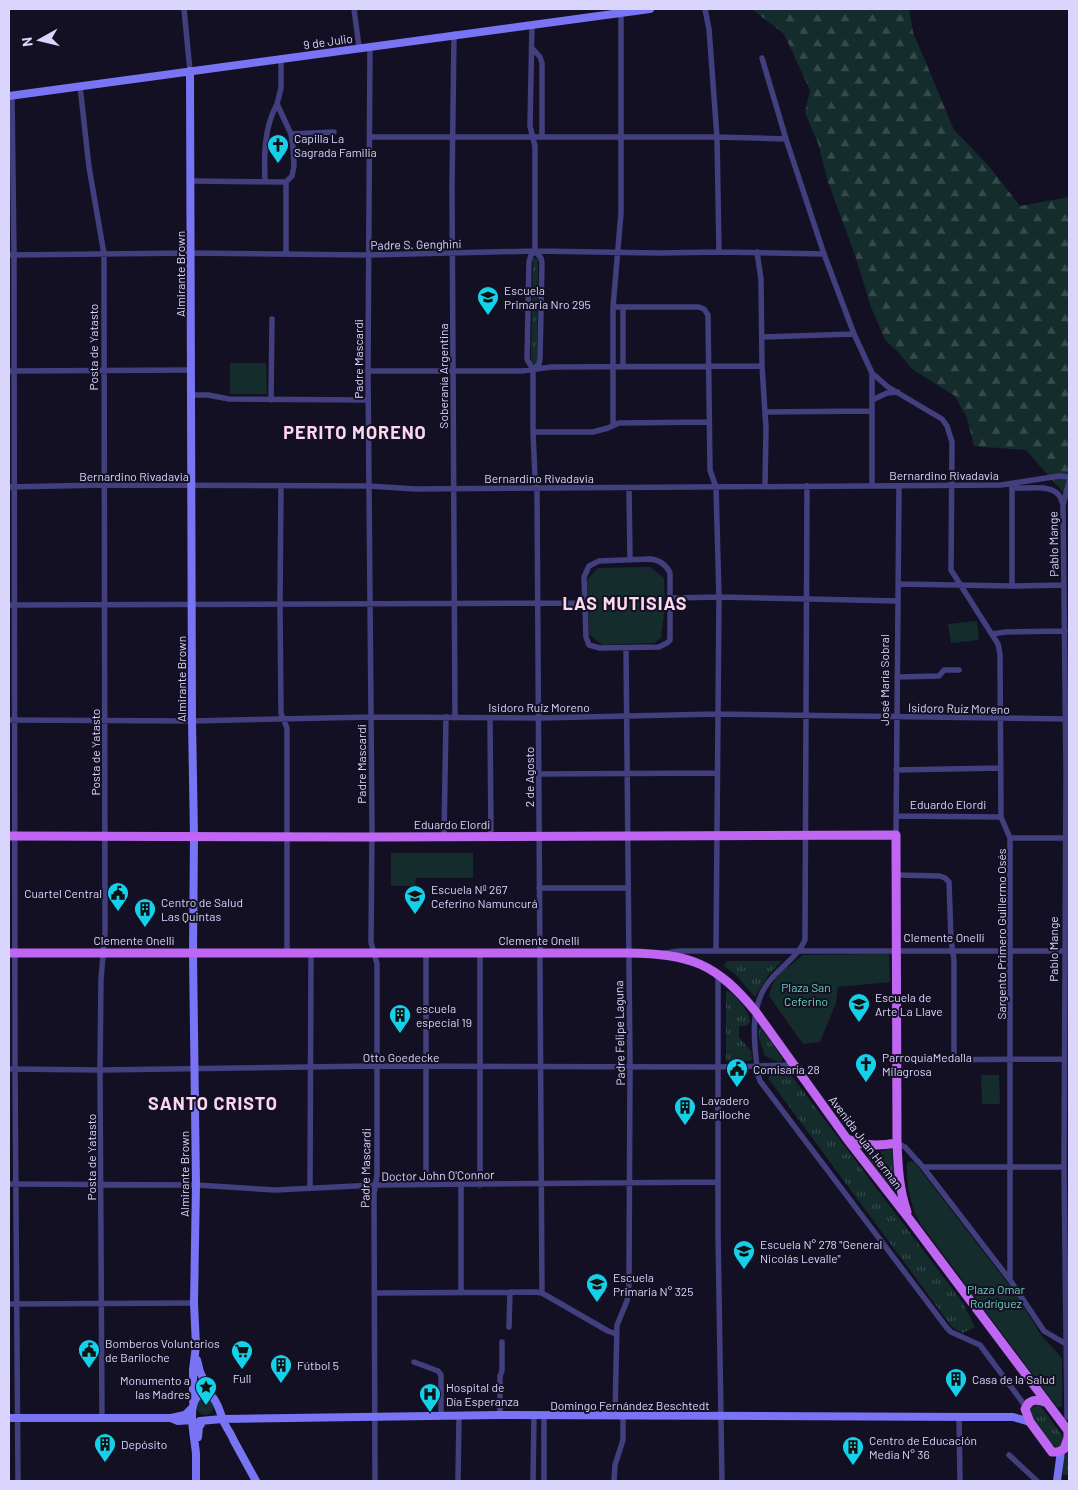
<svg xmlns="http://www.w3.org/2000/svg" width="1078" height="1490" font-family="Barlow,sans-serif">
<style>
.grass{fill:url(#grass-tufts)}
.forest{fill:url(#forest-firs)}
.park{fill:#142c2c}
.lines{fill:none;stroke-linecap:round;stroke-linejoin:round}
.stream{stroke:#142849;stroke-width:2}
.street{stroke:#423f7e;stroke-width:5.5}
.secondary{stroke:#7974f3;stroke-width:8}
.primary{stroke:#bf66f2;stroke-width:9}
.labels{text-anchor:middle;dominant-baseline:central;stroke-width:4;stroke-linejoin:round;paint-order:stroke}
.street-label{font-size:12px;fill:#dad5fc;stroke:#141023}
.poi-label{font-size:12px;fill:#dad5fc;stroke:#141023;text-anchor:start}
.park-label{font-size:12px;fill:#67d6bb;stroke:#141023}
.district-label{font-size:18px;font-weight:bold;letter-spacing:1px;fill:#fcd7ee;stroke:#141023}
</style>
<defs>
<pattern id="grass-tufts" width="24" height="20" patternUnits="userSpaceOnUse" patternTransform="scale(1.25)"><rect width="24" height="20" fill="#142c2c"/><path d="M3 7l-1-3M5 7V3M7 7l1-3M15 17l-1-3M17 17v-4M19 17l1-3" fill="none" stroke="#364a4c"/></pattern>
<pattern id="forest-firs" width="22" height="20" patternUnits="userSpaceOnUse" patternTransform="scale(1.25)"><rect width="22" height="20" fill="#142c2c"/><path d="M5 1l3.5 6h-7zM16 11l3.5 6h-7z" fill="#364a4c"/></pattern>
</defs>
<rect width="100%" height="100%" fill="#141023"/>
<!-- grass -->
<path class="grass" d="M533,258H536L538,260L537,364L533,365L531,363Z
M727,961H782L769,974L755,997L735,974L724,966Z
M726,991H728C738,998 749,1010 750,1022L746,1026H739V1037L751,1051L752,1059L750,1061H726Z
M760,1026L782,1058V1061L778,1062L765,1056L758,1036Z
M772,1074L791,1075L963,1303L975,1327L963,1333L952,1327L768,1078Z
M892,1149L895,1185L893,1187H889L867,1156L870,1153Z
M1037,1405H1040L1064,1438L1063,1444L1058,1447C1050,1447 1030,1418 1030,1409Z
M1069,1452V1475H1063L1062,1458Z"/>
<!-- forest -->
<path class="forest" d="M752,9H909L913,32L954,130L988,165L1020,206L1069,197V499L1026,450L974,446L967,418L955,396L912,369L896,350L885,340L871,307L856,258L828,182L818,143L805,113L810,90L784,34Z"/>
<!-- park -->
<path class="park" d="M230,363H266L267,394H230Z
M650,567L664,578L665,607L661,638L654,643L602,645L589,634L587,580L598,568Z
M977,621L979,640L951,643L948,624Z
M391,853H473V878H416L415,886H391Z
M889,954L890,982L838,987L836,1003L820,1042L803,1044L769,996L772,985L780,973L803,955Z
M981,1075H999L1000,1104H982Z
M911,1161L915,1163L1016,1294L1041,1335L1062,1358V1407H1057L919,1222C910,1204 906,1184 907,1163Z
M196 1406a9 9 0 1 1 18 0a9 9 0 1 1-18 0Z"/>
<g class="lines">
<!-- stream -->
<path class="stream" d="M1068,1454L1069,1459
M1068,1473H1069"/>
<!-- street -->
<path class="street" d="M184,9L190,71
M354,9L359,47
M705,9L709,29L717,137L719,252
M532,25L530,126L535,146V251L531,255L529,262L527,359L533,370V432L535,478L537,488L542,1293
M454,34L452,187L455,718
M370,46L368,371L372,829L371,942L377,964V1175L374,1194L375,1481
M532,48L540,57L542,63V136
M762,58L786,139L824,254L854,334L872,373L888,387L942,419L947,426L952,442L951,570L998,644L1000,654L1001,817L1010,838V1280
M281,59V88L277,104L291,134L293,147L294,166L292,176L286,182V254
M80,86L89,167L104,254L105,932L101,979L100,1070L102,1419
M12,95L14,255L15,1069L18,1481
M291,134L334,132
M370,137H717L786,139
M192,181L286,182
M265,181C264,154 264,128 277,104
M757,252L761,279L762,366L766,428L765,486
M9,255L191,253L368,255L535,251L658,253L719,252L824,254
M613,307H699L704,309L708,315L710,470L716,487L719,597L716,951
M763,337L854,334
M623,367V307
M533,370L539,364L540,359L542,263L541,258L535,251
M9,371L192,370
M368,371H522L551,367L762,366
M872,373V486
M192,395H208L229,399L368,400
M271,400L272,319
M872,400L887,393L898,392
M765,412L872,411
M613,426V307L621,213V13
M533,432H593L608,428L619,423L709,422
M1012,484V586
M281,486L280,604L281,713L287,728V952
M807,486L805,940C798,956 783,965 772,978C748,1004 754,1043 758,1075L760,1081L947,1328L951,1332L980,1345L1026,1407
M9,487L104,485L368,486L416,489L1001,485L1059,476L1069,477
M629,488L630,559
M1012,488C1025,489 1048,484 1058,494C1061,497 1062,501 1063,505
M650,559C660,560 666,564 670,573V640L667,643L659,647L600,648L589,645L586,637L584,577L589,566L599,561Z
M898,584L1012,586L1064,585
M671,598L719,597L898,601
M9,605L585,603
M992,634L1006,632L1065,631
M897,677L939,676L944,670H959
M490,718L491,837
M9,720L192,721L371,717L539,718L717,714L1069,719
M896,770L1001,768
M538,774L717,773
M896,816L1001,817
M896,835L899,486
M444,837L446,717
M1010,838H1065
M896,875L940,876L945,878L949,882L951,939L954,960V1060
M539,888H628
M665,953L679,951H1069
M718,975V1232L722,1481
M896,1060L1064,1059
M9,1069L100,1070L376,1066L718,1067L793,1065
M897,1143L905,1147L923,1167L1010,1280L1044,1331L1066,1344
M923,1167H1064
M9,1184L196,1185L275,1190L376,1185L718,1182
M426,1185V952
M461,1185V1293
M480,1185V953
M310,1188L311,952
M374,1293L536,1292L542,1293L608,1331L616,1334
M9,1304L194,1303
M509,1327L510,1292
M414,1362L438,1371L441,1375V1416
M500,1415V1376L502,1371V1342
M544,1415V1481
M615,1415L617,1325L627,1301L629,1284L630,1067L626,648
M959,1417L960,1481
M1067,1417L1064,1167L1066,772L1063,505L1069,482
M1009,1455L1037,1481
M458,1481L459,1416
M533,1481L534,1415
M614,1481L615,1465L623,1440V1416"/>
<!-- secondary -->
<path class="secondary" d="M190,71L192,721L194,836L193,953L196,1185L194,1303L196,1346L193,1370V1401
M9,96L650,9
M197,1360L200,1372L211,1395
M9,1418H171L178,1421L192,1420
M171,1418L185,1415L192,1408
M222,1419L500,1415L971,1417H1013L1030,1422
M200,1421L222,1419
M198,1437L199,1427L203,1421
M196,1481C196,1472 196,1463 196,1454C195,1439 187,1408 197,1397C213,1384 219,1409 223,1420C226,1428 231,1433 234,1441L256,1481
M1057,1481L1061,1451"/>
<!-- primary -->
<path class="primary" d="M9,836L372,837L896,835L897,1143C898,1167 899,1189 907,1212
M9,953H628C691,954 716,963 756,1012L847,1139L910,1220L1069,1432
M847,1139C864,1146 878,1146 897,1143
M1047,1403C1038,1399 1030,1398 1025,1409L1030,1422L1052,1452H1058L1064,1449L1068,1438V1430"/>
</g>
<!-- icons -->
<defs>
<g id="church-pin" transform="scale(1.125)"><path d="M0 17L-7.5 6A9.5 9.5 0 1 1 7.5 6Z" fill="#14d1e9" stroke="#141023"/><path d="M-1.2-6h2.4v3.5h3.3v2.4h-3.3V6h-2.4V-.1h-3.3v-2.4h3.3Z" fill="#111"/></g>
<g id="school-pin" transform="scale(1.125)"><path d="M0 17L-7.5 6A9.5 9.5 0 1 1 7.5 6Z" fill="#14d1e9" stroke="#141023"/><path d="M0-5L7-2L0 1L-7-2ZM-4 1L0 2.5L4 1V4Q0 6-4 4Z" fill="#111"/></g>
<g id="civic-pin" transform="scale(1.125)"><path d="M0 17L-7.5 6A9.5 9.5 0 1 1 7.5 6Z" fill="#14d1e9" stroke="#141023"/><path d="M-.6-6.5H3V-4.5H.6V-3L4-1V1h2V6H-6V1h2V-1L-.6-3ZM-1.2 2.5V6h2.4V2.5Z" fill="#111"/></g>
<g id="building-pin" transform="scale(1.125)"><path d="M0 17L-7.5 6A9.5 9.5 0 1 1 7.5 6Z" fill="#14d1e9" stroke="#141023"/><path d="M-4-6H4V6H1V3H-1V6H-4ZM-2.5-4.3h1.7v1.8h-1.7ZM.8-4.3h1.7v1.8H.8ZM-2.5-1h1.7V.8h-1.7ZM.8-1h1.7V.8H.8Z" fill="#111"/></g>
<g id="supermarket-pin" transform="scale(1.125)"><path d="M0 17L-7.5 6A9.5 9.5 0 1 1 7.5 6Z" fill="#14d1e9" stroke="#141023"/><path d="M-6-5.5h2.5l.6 2H6L4.5 2H-2.5L-4.4-4H-6ZM-1.5 3.2a1.3 1.3 0 1 0 .1 0ZM3 3.2a1.3 1.3 0 1 0 .1 0Z" fill="#111"/></g>
<g id="sight-pin" transform="scale(1.125)"><path d="M0 17L-7.5 6A9.5 9.5 0 1 1 7.5 6Z" fill="#14d1e9" stroke="#141023"/><path d="M0-6L1.8-2.2L6-1.7L2.9 1.2L3.7 5.4L0 3.3L-3.7 5.4L-2.9 1.2L-6-1.7L-1.8-2.2Z" fill="#111"/></g>
<g id="hospital-pin" transform="scale(1.125)"><path d="M0 17L-7.5 6A9.5 9.5 0 1 1 7.5 6Z" fill="#14d1e9" stroke="#141023"/><path d="M-5-5h3v3.5h4V-5h3V5h-3V1.5h-4V5h-3Z" fill="#111"/></g>
</defs>
<g fill-rule="evenodd">
<use href="#church-pin" x="278" y="145"/>
<use href="#school-pin" x="488" y="297"/>
<use href="#civic-pin" x="118" y="893"/>
<use href="#school-pin" x="415" y="896"/>
<use href="#building-pin" x="145" y="909"/>
<use href="#school-pin" x="859" y="1004"/>
<use href="#building-pin" x="400" y="1015"/>
<use href="#church-pin" x="866" y="1064"/>
<use href="#civic-pin" x="737" y="1069"/>
<use href="#building-pin" x="685" y="1107"/>
<use href="#school-pin" x="744" y="1251"/>
<use href="#school-pin" x="597" y="1284"/>
<use href="#civic-pin" x="89" y="1350"/>
<use href="#supermarket-pin" x="242" y="1351"/>
<use href="#building-pin" x="281" y="1365"/>
<use href="#building-pin" x="956" y="1379"/>
<use href="#sight-pin" x="206" y="1387"/>
<use href="#hospital-pin" x="430" y="1394"/>
<use href="#building-pin" x="105" y="1444"/>
<use href="#building-pin" x="853" y="1447"/>
</g>
<g class="labels">
<!-- street labels -->
<g class="street-label">
<text transform="translate(328 41) rotate(-8)">9 de Julio</text>
<text transform="translate(416 244) rotate(-1)">Padre S. Genghini</text>
<text transform="translate(180 274) rotate(-90)">Almirante Brown</text>
<text transform="translate(93 347) rotate(-90)">Posta de Yatasto</text>
<text transform="translate(358 359) rotate(-90)">Padre Mascardi</text>
<text transform="translate(443 376) rotate(-90)">Soberanía Argentina</text>
<text x="944" y="475">Bernardino Rivadavia</text>
<text x="134" y="476">Bernardino Rivadavia</text>
<text x="539" y="478">Bernardino Rivadavia</text>
<text transform="translate(1053 544) rotate(-91)">Pablo Mange</text>
<text transform="translate(181 679) rotate(-90)">Almirante Brown</text>
<text transform="translate(884 680) rotate(-90)">José María Sobral</text>
<text x="539" y="707">Isidoro Ruiz Moreno</text>
<text transform="translate(959 708) rotate(1)">Isidoro Ruiz Moreno</text>
<text transform="translate(95 752) rotate(-90)">Posta de Yatasto</text>
<text transform="translate(361 764) rotate(-90)">Padre Mascardi</text>
<text transform="translate(529 777) rotate(-90)">2 de Agosto</text>
<text x="948" y="804">Eduardo Elordi</text>
<text x="452" y="824">Eduardo Elordi</text>
<text transform="translate(1001 934) rotate(-90)">Sargento Primero Guillermo Osés</text>
<text x="944" y="937">Clemente Onelli</text>
<text x="134" y="940">Clemente Onelli</text>
<text x="539" y="940">Clemente Onelli</text>
<text transform="translate(1053 949) rotate(-90)">Pablo Mange</text>
<text transform="translate(619 1033) rotate(-91)">Padre Felipe Laguna</text>
<text x="401" y="1057">Otto Goedecke</text>
<text transform="translate(866 1142) rotate(53)">Avenida Juan Herman</text>
<text transform="translate(91 1157) rotate(-90)">Posta de Yatasto</text>
<text transform="translate(365 1168) rotate(-89)">Padre Mascardi</text>
<text transform="translate(184 1174) rotate(-90)">Almirante Brown</text>
<text transform="translate(438 1175) rotate(-1)">Doctor John O'Connor</text>
<text x="630" y="1405">Domingo Fernández Beschtedt</text>
</g>
<!-- poi labels -->
<g class="poi-label">
<text x="294" y="138">Capilla La<tspan x="294" dy="14">Sagrada Familia</tspan></text>
<text x="504" y="290">Escuela<tspan x="504" dy="14">Primaria Nro 295</tspan></text>
<text x="431" y="889">Escuela Nº 267<tspan x="431" dy="14">Ceferino Namuncurá</tspan></text>
<text x="102" y="893" text-anchor="end">Cuartel Central</text>
<text x="161" y="902">Centro de Salud<tspan x="161" dy="14">Las Quintas</tspan></text>
<text x="875" y="997">Escuela de<tspan x="875" dy="14">Arte La Llave</tspan></text>
<text x="416" y="1008">escuela<tspan x="416" dy="14">especial 19</tspan></text>
<text x="882" y="1057">ParroquiaMedalla<tspan x="882" dy="14">Milagrosa</tspan></text>
<text x="753" y="1069">Comisaría 28</text>
<text x="701" y="1100">Lavadero<tspan x="701" dy="14">Bariloche</tspan></text>
<text x="760" y="1244">Escuela N° 278 "General<tspan x="760" dy="14">Nicolás Levalle"</tspan></text>
<text x="613" y="1277">Escuela<tspan x="613" dy="14">Primaria N° 325</tspan></text>
<text x="105" y="1343">Bomberos Voluntarios<tspan x="105" dy="14">de Bariloche</tspan></text>
<text x="297" y="1365">Fútbol 5</text>
<text x="242" y="1378" text-anchor="middle">Full</text>
<text x="972" y="1379">Casa de la Salud</text>
<text x="190" y="1380" text-anchor="end">Monumento a<tspan x="190" dy="14">las Madres</tspan></text>
<text x="446" y="1387">Hospital de<tspan x="446" dy="14">Día Esperanza</tspan></text>
<text x="869" y="1440">Centro de Educación<tspan x="869" dy="14">Media N° 36</tspan></text>
<text x="121" y="1444">Depósito</text>
</g>
<!-- park labels -->
<g class="park-label">
<text x="806" y="987">Plaza San<tspan x="806" dy="14">Ceferino</tspan></text>
<text x="996" y="1289">Plaza Omar<tspan x="996" dy="14">Rodríguez</tspan></text>
</g>
<!-- district labels -->
<g class="district-label">
<text x="355" y="432">PERITO MORENO</text>
<text x="625" y="603">LAS MUTISIAS</text>
<text x="213" y="1103">SANTO CRISTO</text>
</g>
</g>
<!-- border -->
<rect width="1078" height="1490" fill="none" stroke="#dad5fc" stroke-width="20"/>
<!-- north arrow -->
<g transform="translate(40 40) rotate(262)" stroke="#141023" stroke-width="4" paint-order="stroke">
<path d="M0-4L9 19L0 12L-9 19Z" fill="#dad5fc"/>
<text y="-8" font-size="14" font-weight="bold" text-anchor="middle" fill="#dad5fc">N</text>
</g>
</svg>
